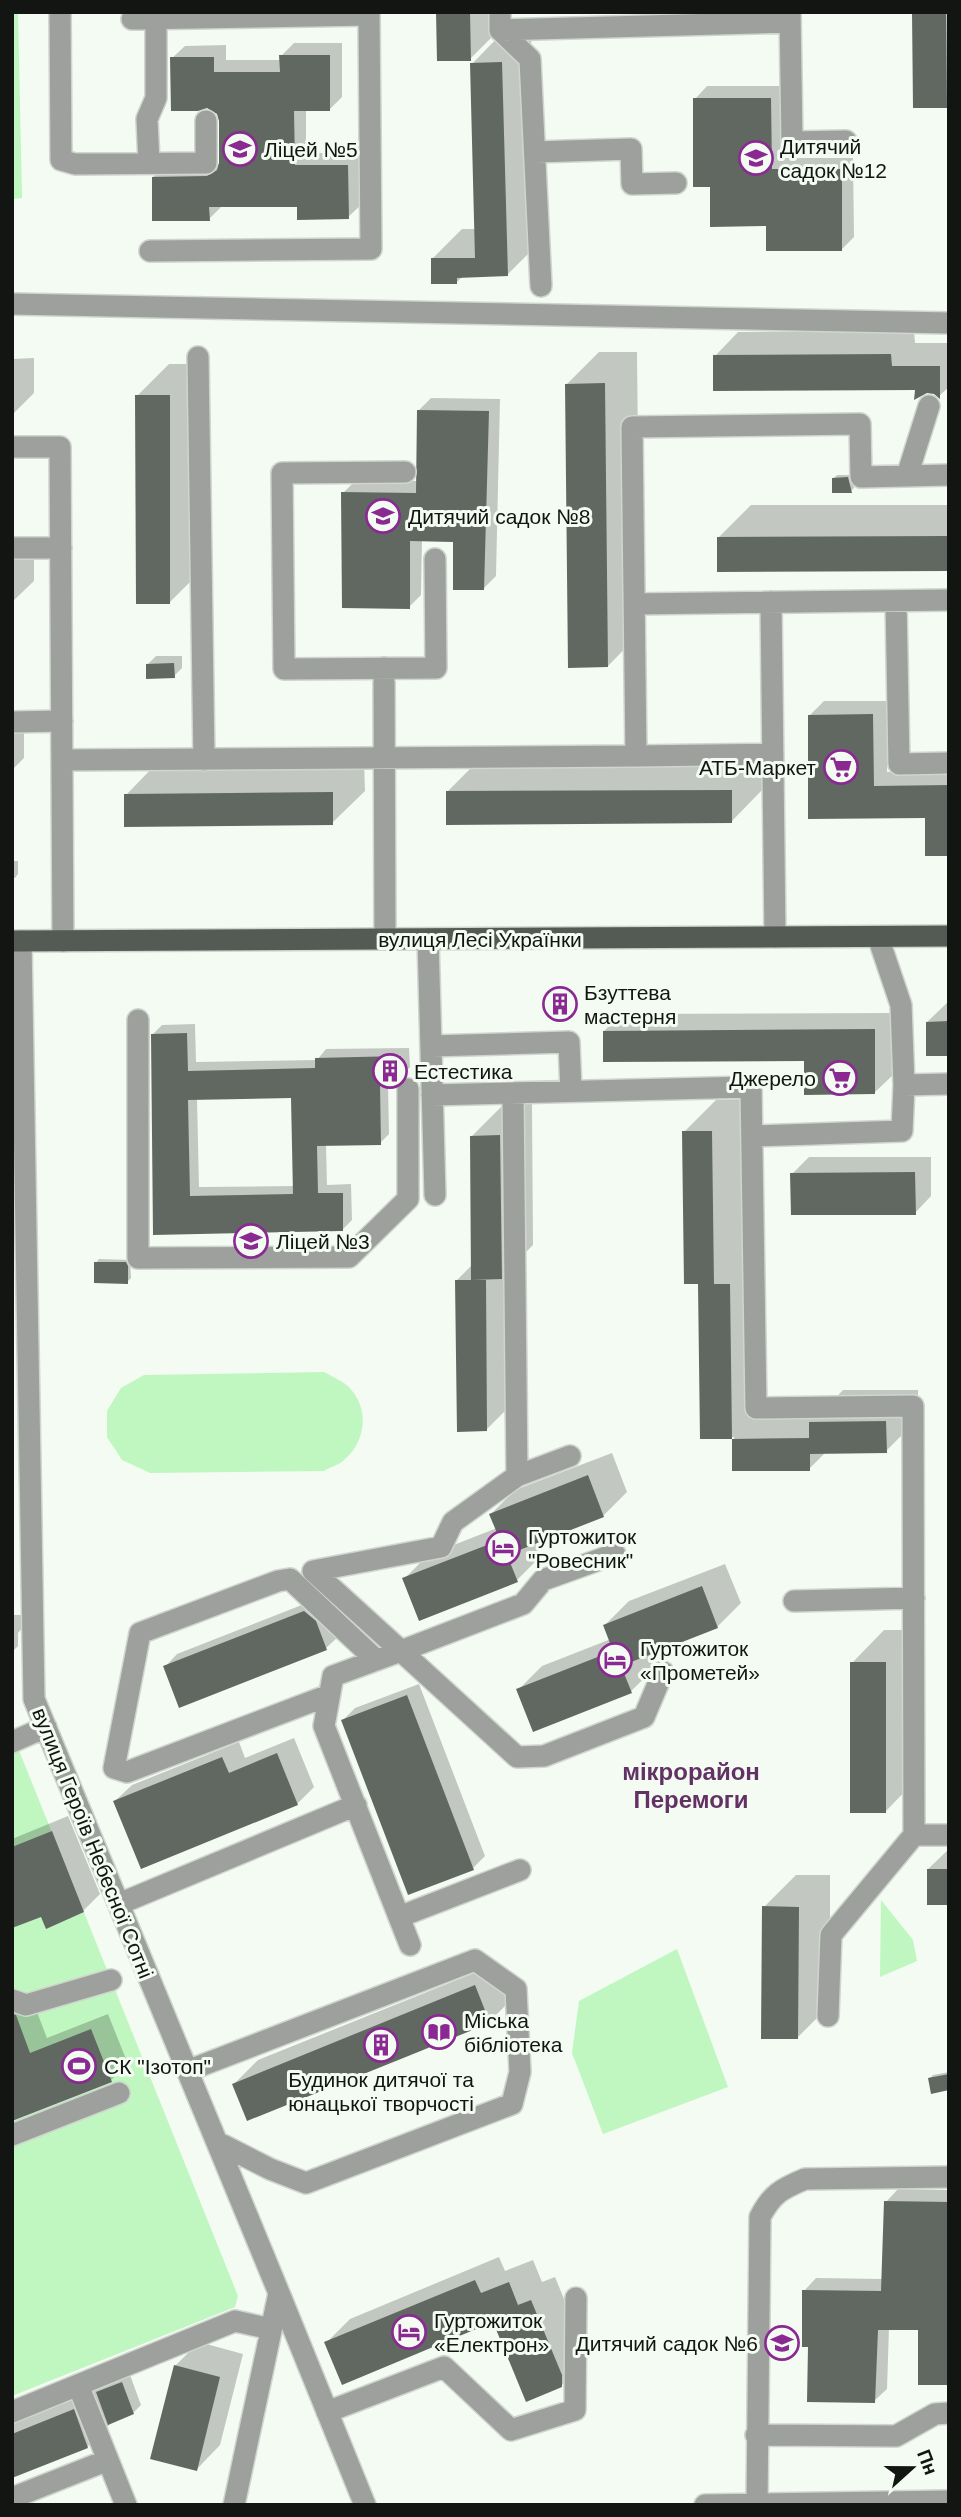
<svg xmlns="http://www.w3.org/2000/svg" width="961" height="2517" font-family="Arial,sans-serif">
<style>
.green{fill:#c0f6c0}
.shadow{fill:#0003;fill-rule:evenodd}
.building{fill:#616861;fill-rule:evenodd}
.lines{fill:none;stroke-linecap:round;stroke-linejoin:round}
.minor-casing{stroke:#cfd6ce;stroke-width:24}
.major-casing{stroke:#cfd6ce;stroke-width:24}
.minor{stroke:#9da09d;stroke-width:21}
.major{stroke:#545a54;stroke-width:21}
.labels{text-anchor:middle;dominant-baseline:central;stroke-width:6;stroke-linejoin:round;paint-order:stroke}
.poi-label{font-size:21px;fill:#121512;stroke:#f3fbf2;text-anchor:start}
.street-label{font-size:21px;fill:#121512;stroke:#f3fbf2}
.quarter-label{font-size:24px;font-weight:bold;fill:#623265;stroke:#f3fbf2}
</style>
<rect width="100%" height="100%" fill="#f3fbf2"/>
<!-- green -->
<path class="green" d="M12,12H18L22,198L12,199Z
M324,1372C331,1376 338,1379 344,1383C370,1403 368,1440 344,1460C339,1465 330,1467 324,1471L150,1473L122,1460L107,1437V1411L121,1388L144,1375Z
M12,1733L238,2296L235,2307L12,2396Z
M881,1900L913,1940L917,1961L880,1977Z
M677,1949L728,2087L603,2134L572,2053L579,2001Z"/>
<!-- shadow -->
<path class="shadow" d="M438,12H502V27L470,59Z
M914,12H949V193L948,106H915Z
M531,33L537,245L507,275L463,276L457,282L432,259L462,229H476L472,64L501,34Z
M294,43H342V97L330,109H306V153H360L361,205L348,217L299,205L221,207L209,219L153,177L166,165L221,164V121L218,113L172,58L185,46L226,45V60H281V56Z
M707,86H783V158H853L854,237L842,249L712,185L695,99Z
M914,331L915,343H949V387L939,396L934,392L916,388L715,356L738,332Z
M599,352H637L640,633L608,666L567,384Z
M34,358V393L12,415V359Z
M169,364H202V570L170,602L137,396Z
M431,398L500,399L496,576L483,589L455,540H422L421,595L409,607L343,493L355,481H418V411Z
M837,475H851L854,488L851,491L834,478Z
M751,505H949V569L719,537Z
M12,550L34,551V581L12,602Z
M156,656H182V668L174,676L148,664Z
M824,701H887V772H949V854L927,817H810L809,716Z
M12,726H24V758L12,770Z
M763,758V789L731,822L447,792L480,759Z
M364,761L365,791L332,823L126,795L158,762Z
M12,861H18V874L15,878H12Z
M555,994H572L573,1006L569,1010L551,998Z
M949,1001V1054L927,1022Z
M891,1013L892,1076L874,1093L806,1059L604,1031L621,1014Z
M195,1024L196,1062L317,1060L326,1049L409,1048L410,1067L395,1083H388L389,1134L380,1143L326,1144L327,1185L351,1184L352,1220L343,1229L155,1233L153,1034L162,1025ZM293,1096L295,1186L199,1187L197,1098Z
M744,1099L763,1407H827L843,1390H918V1419L886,1451L826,1452L809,1469H734V1437L701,1438L700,1282L684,1132L716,1100Z
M504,1104H532L533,1245L517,1261L519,1397L486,1430L457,1280L473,1264L472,1136Z
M809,1157H931V1196L915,1213L792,1174Z
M99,1259L130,1260L131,1278L127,1282L96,1263Z
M612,1453L627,1492L603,1516L535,1542L540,1557L517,1580L404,1579L428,1555L497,1528L491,1514L515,1490Z
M725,1564L741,1603L717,1627L649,1653L655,1668L631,1691L518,1690L542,1666L611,1639L605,1625L629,1601Z
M12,1584L14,1615H23V1627L18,1633V1646L12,1652Z
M317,1599L339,1636L326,1648L165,1667L177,1654Z
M884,1630H917V1779L885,1812L852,1663Z
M419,1684L485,1856L473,1868L343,1720L355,1708Z
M294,1738L314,1787L297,1804L115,1801L132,1785L239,1742L245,1758Z
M68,1816L100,1894L83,1911L42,1914L12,1926V1839Z
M949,1849V1903L928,1869Z
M796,1875H830V2005L798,2037L764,1907Z
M499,1963L513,1998L489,2022L234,2084L258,2060Z
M12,1998L32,1999L47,2038L108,2014L128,2064L111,2080L12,2119Z
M949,2072V2089L930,2078L933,2075Z
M898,2189L949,2190V2383L920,2329L889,2328L887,2389L874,2401L810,2345L804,2291L816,2278L883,2279L886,2202Z
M499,2257L505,2271L533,2260L542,2282L555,2277L585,2350V2362L561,2386L494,2320L326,2343L350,2319Z
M199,2342L243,2354L220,2445L197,2469L175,2366Z
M130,2375L141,2405L133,2413L113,2421L87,2447L12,2476V2415Z"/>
<!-- building -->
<path class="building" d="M436,12H470L471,61H437Z
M912,12H946L947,108H913Z
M279,55H330V111H294L295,165H348L349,219L297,220V207H209L210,221H152V177L207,176L217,170L219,163V121L217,114L207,108L198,111H171L170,57H214V72H280Z
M502,62L508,276L457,278V284H431V258H475L470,63Z
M693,98H771L772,169H842V251H766V226L710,227V187H693Z
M891,354L892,366H940V399L934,394L927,393L914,400L915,390L713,391V355Z
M605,383L608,667L568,668L565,384Z
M135,395H170V604H136Z
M417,410L489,411L484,590H453V542L410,541V609L342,608L341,492L416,493Z
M848,477L852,493H832V478Z
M949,536V571L717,572V537Z
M174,663L175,678L146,679V664Z
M873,714L874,786L949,785V856H925V818L808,819V715Z
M732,790V823L446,825V791Z
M333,792V825L124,827V794Z
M550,997H569L570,1011L550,1012Z
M949,1021V1056H926V1022Z
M875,1029V1094L804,1095V1061L603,1062V1031Z
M187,1033L188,1071L315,1068V1058L401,1056V1078L396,1085H380L381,1145L317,1146L318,1193H343V1231L153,1235L151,1034ZM291,1098L293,1194L190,1196L188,1100Z
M682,1131H712L714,1284H730L732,1439H700L698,1284H684Z
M500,1135L502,1279L471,1280L470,1136Z
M915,1172L916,1215H791L790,1173Z
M94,1262H126L128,1266V1284L94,1283Z
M455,1280H486L487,1431L457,1432Z
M886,1421L887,1453L810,1454V1471H732V1439L809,1438V1422Z
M588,1475L604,1517L507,1555L518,1582L419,1621L402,1578L500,1540L489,1514Z
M702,1586L718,1628L621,1666L632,1693L533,1732L516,1689L613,1651L603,1625Z
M304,1611L316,1621L327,1650L179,1708L163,1666Z
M850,1662H886V1813H850Z
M407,1695L474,1870L408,1895L341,1720Z
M277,1753L298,1805L141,1869L113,1801L222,1757L229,1773Z
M52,1831L84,1912L46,1929L41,1917L12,1928V1847Z
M927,1869H949V1905H927Z
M762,1906L799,1907L798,2039H761Z
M475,1985L490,2023L247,2121L232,2084Z
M12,2014L16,2015L30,2053L91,2029L112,2082L12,2121Z
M949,2074V2090L931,2094L928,2078Z
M884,2201L949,2202V2385H918V2330H878L875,2403L807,2402L808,2347H802V2290L881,2291Z
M475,2280L481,2293L509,2282L518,2305L531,2300L562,2375V2387L526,2402L493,2322L342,2385L324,2342Z
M174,2365L220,2377L197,2471L150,2459Z
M122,2382L134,2414L108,2425L96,2392Z
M74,2409L88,2448L12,2478V2434Z"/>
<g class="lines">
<!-- minor casing -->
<g class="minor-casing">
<path id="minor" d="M60,12L61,160L75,164L206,163V121
M500,12V30L530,59L541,286
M790,12L792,142L846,141
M132,19L369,15L371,249L150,251
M500,30L790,22
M535,152L631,149L632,184L676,183
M149,163L147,119L156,98V19
M12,304L949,323
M198,357L204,760
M12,447H60L63,941
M405,472L282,473L284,669L436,668L435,559
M907,476L929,406
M12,548H61
M896,601L899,764L949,763
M771,602L775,937
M634,604L949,600
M384,668L385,939
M12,722L62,721
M773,754L636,756L632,427L860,424L861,477L949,475
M62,760L636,756
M428,939L435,1195
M21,941L34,1699L279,2293L234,2505
M138,1020V1258L349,1257L408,1199V1089
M431,1046L569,1042L571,1091
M904,1085L949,1084
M513,1093L517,1476
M432,1095L751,1087L756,1408L913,1406L914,1835H949
M752,1136L902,1131L904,1085L901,1005L878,937
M570,1456L517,1476L453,1522L441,1547L313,1571L401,1651L523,1604L543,1580L615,1554
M794,1601L914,1598
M329,1695L127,1772L114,1768L140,1633L278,1581L290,1579L376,1660
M12,1742L46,1727
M119,1904L356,1805
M399,1917L520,1870
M410,1945L324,1726L333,1676L401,1651L517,1757L544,1756L644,1717L663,1672
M12,2000L26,2005L111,1980
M828,2016L831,1935L914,1835
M187,2071L475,1960L516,1989L520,2072L512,2104L306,2183L270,2169L217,2142
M12,2135L119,2093
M279,2293L365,2505
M78,2385L126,2505
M12,2412L235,2321L271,2329
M327,2412L444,2367L511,2430L575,2410L576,2298
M756,2435L896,2436L935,2414L949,2413
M12,2498L108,2460
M757,2504L760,2217C772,2194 781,2189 805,2179L949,2177
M705,2505L949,2501"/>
</g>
<!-- major casing -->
<g class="major-casing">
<path id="major" d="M12,941L949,936"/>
</g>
<!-- minor -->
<use href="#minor" class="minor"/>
<!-- major -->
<use href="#major" class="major"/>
</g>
<!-- icons -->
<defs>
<g id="school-ring" transform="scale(1.75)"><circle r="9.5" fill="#f3fbf2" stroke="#8a2992" stroke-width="1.5"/><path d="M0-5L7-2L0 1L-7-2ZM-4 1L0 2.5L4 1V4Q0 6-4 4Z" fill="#8a2992"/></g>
<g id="supermarket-ring" transform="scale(1.75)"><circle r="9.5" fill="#f3fbf2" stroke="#8a2992" stroke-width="1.5"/><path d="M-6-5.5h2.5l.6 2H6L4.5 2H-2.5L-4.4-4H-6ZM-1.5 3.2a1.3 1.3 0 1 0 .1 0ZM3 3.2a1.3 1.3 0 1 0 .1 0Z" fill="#8a2992"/></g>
<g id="building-ring" transform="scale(1.75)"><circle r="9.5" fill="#f3fbf2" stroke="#8a2992" stroke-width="1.5"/><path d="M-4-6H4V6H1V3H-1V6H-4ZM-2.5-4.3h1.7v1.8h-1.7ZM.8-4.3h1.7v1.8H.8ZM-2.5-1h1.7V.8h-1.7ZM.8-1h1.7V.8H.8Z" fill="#8a2992"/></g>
<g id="hotel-ring" transform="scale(1.75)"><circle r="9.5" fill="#f3fbf2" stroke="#8a2992" stroke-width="1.5"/><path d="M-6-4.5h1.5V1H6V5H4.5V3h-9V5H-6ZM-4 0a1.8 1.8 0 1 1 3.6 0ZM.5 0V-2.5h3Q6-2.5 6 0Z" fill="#8a2992"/></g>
<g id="library-ring" transform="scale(1.75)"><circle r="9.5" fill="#f3fbf2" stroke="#8a2992" stroke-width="1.5"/><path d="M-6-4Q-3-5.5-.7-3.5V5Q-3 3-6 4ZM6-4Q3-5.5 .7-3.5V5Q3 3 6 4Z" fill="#8a2992"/></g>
<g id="stadium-ring" transform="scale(1.75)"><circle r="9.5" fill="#f3fbf2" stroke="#8a2992" stroke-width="1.5"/><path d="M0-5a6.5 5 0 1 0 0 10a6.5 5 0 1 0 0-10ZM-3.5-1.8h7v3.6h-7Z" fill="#8a2992"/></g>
</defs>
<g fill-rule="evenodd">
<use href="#school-ring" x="240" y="149"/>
<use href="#school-ring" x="756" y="158"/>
<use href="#school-ring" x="383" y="516"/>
<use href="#supermarket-ring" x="841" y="767"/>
<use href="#building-ring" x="560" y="1004"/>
<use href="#building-ring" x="390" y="1071"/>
<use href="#supermarket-ring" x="840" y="1078"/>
<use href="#school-ring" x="251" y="1241"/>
<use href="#hotel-ring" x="503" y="1548"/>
<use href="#hotel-ring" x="615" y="1660"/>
<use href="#library-ring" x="439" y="2032"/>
<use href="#building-ring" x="381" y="2045"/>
<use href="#stadium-ring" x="79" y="2066"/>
<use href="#hotel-ring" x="409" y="2332"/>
<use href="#school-ring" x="782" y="2343"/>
</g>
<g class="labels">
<!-- poi labels -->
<g class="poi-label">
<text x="780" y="146">Дитячий<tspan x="780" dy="24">садок №12</tspan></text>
<text x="264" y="149">Ліцей №5</text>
<text x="408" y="516">Дитячий садок №8</text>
<text x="816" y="767" text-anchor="end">АТБ-Маркет</text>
<text x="584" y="992">Бзуттева<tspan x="584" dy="24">мастерня</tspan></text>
<text x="414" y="1071">Естестика</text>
<text x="816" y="1078" text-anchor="end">Джерело</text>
<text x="276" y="1241">Ліцей №3</text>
<text x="528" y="1536">Гуртожиток<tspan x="528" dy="24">"Ровесник"</tspan></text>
<text x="640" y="1648">Гуртожиток<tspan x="640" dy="24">«Прометей»</tspan></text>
<text x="464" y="2020">Міська<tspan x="464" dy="24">бібліотека</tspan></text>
<text x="104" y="2066">СК "Ізотоп"</text>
<text x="381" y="2079" text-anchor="middle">Будинок дитячої та<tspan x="381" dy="24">юнацької творчості</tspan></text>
<text x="434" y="2320">Гуртожиток<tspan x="434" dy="24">«Електрон»</tspan></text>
<text x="758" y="2343" text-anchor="end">Дитячий садок №6</text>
</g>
<!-- street labels -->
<g class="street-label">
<text x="480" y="939">вулиця Лесі Українки</text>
<text transform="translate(93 1843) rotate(68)">вулиця Героїв Небесної Сотні</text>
</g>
<!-- quarter labels -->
<g class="quarter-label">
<text x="691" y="1771">мікрорайон<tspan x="691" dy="28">Перемоги</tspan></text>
</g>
</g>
<!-- border -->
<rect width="961" height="2517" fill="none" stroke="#121512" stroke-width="28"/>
<!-- north arrow -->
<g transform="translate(912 2468) rotate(69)" stroke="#f3fbf2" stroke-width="5" paint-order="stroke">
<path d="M0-5L12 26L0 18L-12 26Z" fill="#121512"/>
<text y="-10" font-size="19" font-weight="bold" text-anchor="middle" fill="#121512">Пн</text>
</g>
</svg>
